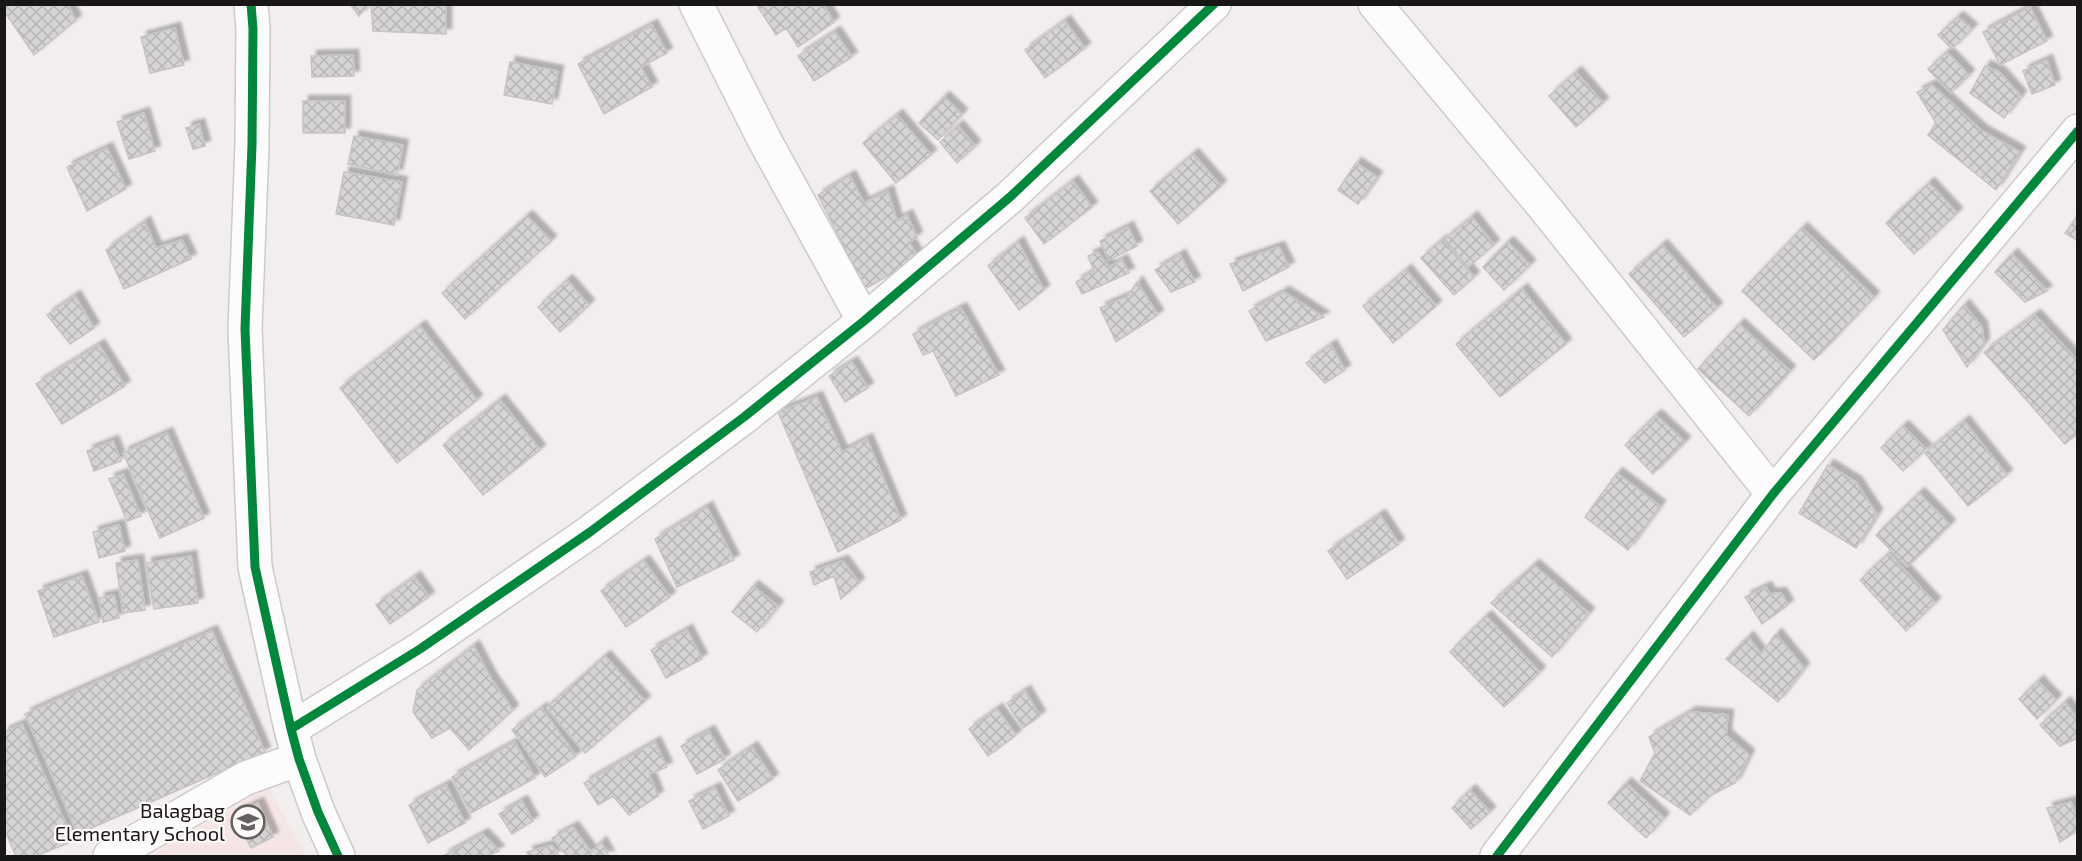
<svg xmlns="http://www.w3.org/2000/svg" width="2082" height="861" font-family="'Exo 2',sans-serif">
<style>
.education{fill:#f5e5e7}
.building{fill:url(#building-cross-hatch);stroke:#c6c4c3;stroke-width:1.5;filter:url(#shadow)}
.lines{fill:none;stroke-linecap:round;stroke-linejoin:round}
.minor-casing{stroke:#cdcac9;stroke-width:36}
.minor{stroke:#fdfcfc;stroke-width:33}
.cycleway-casing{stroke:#fefbfa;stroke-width:13}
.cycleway{stroke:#00873e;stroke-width:9}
.labels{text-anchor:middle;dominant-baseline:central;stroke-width:4.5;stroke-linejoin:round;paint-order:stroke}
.poi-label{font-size:20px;fill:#191716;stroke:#fefbfa;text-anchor:end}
</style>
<defs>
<pattern id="building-cross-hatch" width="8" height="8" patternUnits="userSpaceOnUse" patternTransform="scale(1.5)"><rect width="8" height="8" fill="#d6d4d2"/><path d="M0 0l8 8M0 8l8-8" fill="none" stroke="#b7b5b4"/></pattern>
<filter id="shadow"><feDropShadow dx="5.5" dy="-5.5" stdDeviation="1.5" flood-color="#0004"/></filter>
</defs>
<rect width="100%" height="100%" fill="#f1eeed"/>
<!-- education -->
<path class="education" d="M268,787L306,856H151Z"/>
<!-- building -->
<path class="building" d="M4,4H67L76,20L34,55L4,11Z
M350,4H369L359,16Z
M371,4H446V34L373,31Z
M763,4H823L834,22L798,47L786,28L776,35L758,7Z
M2030,7L2047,41L2000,65L1983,32Z
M1958,17L1972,29L1952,49L1938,35Z
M1065,21L1085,48L1045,78L1025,50Z
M652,25L667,53L641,67L652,87L604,114L578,64Z
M175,28L184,65L150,73L141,37Z
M835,32L852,57L814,81L798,56Z
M1947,52L1969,75L1951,93L1928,69Z
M353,55L354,76L312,77L311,56Z
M2047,60L2055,85L2032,94L2023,71Z
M510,62L558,71L552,104L504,95Z
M1985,66L1999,72L2021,96L2004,118L1970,93Z
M1576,72L1603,103L1576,127L1549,96Z
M1932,85L1982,131L2020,152L1996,190L1928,135L1936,123L1917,92Z
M944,97L962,114L938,140L919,123Z
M303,101H345V133H303Z
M144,113L155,151L129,159L117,122Z
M897,115L931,155L896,183L863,143Z
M199,124L205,146L193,149L186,128Z
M958,126L975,146L957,163L940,142Z
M354,136L403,145L397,175L348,164Z
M107,148L126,189L87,211L67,167Z
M1193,154L1221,186L1178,224L1150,191Z
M1356,163L1377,177L1358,204L1338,190Z
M344,172L402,182L394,225L336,214Z
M850,176L864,203L888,191L897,221L907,215L917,237L909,242L919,258L865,289L818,195Z
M1073,181L1092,207L1044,244L1025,218Z
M1929,183L1957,213L1914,254L1886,223Z
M2078,215V241L2065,233Z
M527,216L551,241L465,319L442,293Z
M1472,217L1494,245L1468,267L1445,239Z
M145,222L156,248L182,240L191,259L124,289L106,250Z
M1128,227L1137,246L1109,260L1100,241Z
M1802,228L1874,297L1814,360L1742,291Z
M1442,240L1474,277L1454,295L1421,258Z
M1018,242L1044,290L1019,310L988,266Z
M1508,242L1530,265L1504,290L1483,267Z
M1662,245L1717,308L1684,337L1629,274Z
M1279,247L1289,267L1243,291L1230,264Z
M1098,252L1109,267L1122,260L1129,273L1082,294L1076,282L1094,271L1088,256Z
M2012,254L2047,291L2025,302L1995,272Z
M1180,255L1195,282L1171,292L1155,270Z
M1406,270L1436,306L1393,343L1363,306Z
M567,280L589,305L560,332L538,307Z
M1137,282L1158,315L1116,342L1100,308L1128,296Z
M1522,289L1566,344L1500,397L1456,344Z
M1284,292L1324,317L1266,341L1249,311Z
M75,296L94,328L70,344L47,315Z
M1964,305L1982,327L1984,343L1967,367L1943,330Z
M961,308L999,375L956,396L933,351L923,355L913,334Z
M2035,315L2078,361V433L2065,444L1984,352Z
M1739,324L1790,371L1749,416L1698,369Z
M420,326L477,400L397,463L340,388Z
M99,345L125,386L62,424L36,384Z
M1331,345L1345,370L1325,383L1306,363Z
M852,362L868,388L845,402L829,376Z
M817,397L842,452L867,439L901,520L838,552L778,412Z
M500,400L540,450L483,495L443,445Z
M1656,415L1685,442L1653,474L1625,445Z
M1964,421L2007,475L1968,506L1925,453Z
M1903,426L1926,449L1903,471L1881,448Z
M167,433L204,518L160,538L123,453Z
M113,441L121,461L94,471L87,451Z
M1828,465L1856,482L1877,514L1856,548L1799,513Z
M1617,473L1660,506L1628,550L1585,517Z
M123,474L141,516L127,521L109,479Z
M1919,493L1950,525L1907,567L1876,535Z
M707,507L734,560L677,587L655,539Z
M1380,515L1399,544L1347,579L1328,551Z
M119,525L125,551L99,558L93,532Z
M1889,553L1935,603L1906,631L1860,580Z
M191,556L198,603L154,609L146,563Z
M138,560L145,610L123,613L116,563Z
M644,561L670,597L626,627L601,591Z
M843,561L859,583L841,599L834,576L814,585L810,572Z
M1534,565L1589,613L1552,657L1491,603Z
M82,576L99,622L54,637L38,591Z
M415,577L429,597L390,624L376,605Z
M753,586L778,606L757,632L732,612Z
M1766,587L1770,594L1781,593L1788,605L1762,624L1745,597Z
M114,595L119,618L103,622L99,598Z
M1486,616L1540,672L1504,707L1450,652Z
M687,630L702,659L666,678L651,650Z
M212,631L265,752L78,834L25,714Z
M1776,634L1804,668L1778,702L1726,659L1748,637L1761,654Z
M474,646L492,680L513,710L469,750L450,728L432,738L413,712L417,690Z
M605,656L645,701L585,753L546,708Z
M2038,681L2056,700L2037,719L2019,699Z
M1025,691L1040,716L1023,728L1007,703Z
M2065,702L2078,719V738L2060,746L2040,725Z
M542,708L576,756L545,777L512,730Z
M997,709L1016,735L988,756L969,729Z
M1691,712L1728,715L1726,735L1749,755L1735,783L1708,797L1690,815L1640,781L1655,753L1649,737Z
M22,724L73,841L36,856H16L4,829V732Z
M709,731L725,759L697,774L681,746Z
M515,742L535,778L471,813L452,777Z
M655,742L667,767L649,774L658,796L629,815L613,796L598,805L584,783Z
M752,747L773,779L738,801L718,770Z
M1626,783L1664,818L1646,838L1608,803Z
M446,785L465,823L428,843L409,805Z
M715,788L729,816L703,829L689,801Z
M1470,790L1490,812L1471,829L1452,808Z
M522,801L533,821L512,834L499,814Z
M2071,802L2078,819V830L2060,842L2047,808Z
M258,803L273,837L251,848L235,814Z
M573,827L591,852L601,842L609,856H567L552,838Z
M483,834L499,851L487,856H443Z
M552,845L559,856H529L527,852Z"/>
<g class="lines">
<!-- minor casing -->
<g class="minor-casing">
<path id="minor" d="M251,4L253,29L252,145L245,329L255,567L291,729L299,759L318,812L338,856
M696,4L765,141L864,321
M1375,4L1545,208L1773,494
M291,729L420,649L590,532L744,417L864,321L1010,197L1214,4
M110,856L246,778L299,759
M1497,856L1773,494L2078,131"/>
</g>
<!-- minor -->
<use href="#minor" class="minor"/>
<!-- cycleway casing -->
<g class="cycleway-casing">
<path id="cycleway" d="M251,4L253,29L252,145L245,329L255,567L291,729L299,759L318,812L338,856
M291,729L420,649L590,532L744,417L864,321L1010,197L1214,4
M1497,856L1773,494L2078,131"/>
</g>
<!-- cycleway -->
<use href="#cycleway" class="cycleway"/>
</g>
<!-- icons -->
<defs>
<g id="school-ring" transform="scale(1.725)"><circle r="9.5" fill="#fefbfa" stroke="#656261" stroke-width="1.5"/><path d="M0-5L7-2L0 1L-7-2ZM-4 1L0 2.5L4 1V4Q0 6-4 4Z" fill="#656261"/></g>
</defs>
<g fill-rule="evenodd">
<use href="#school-ring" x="248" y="822"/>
</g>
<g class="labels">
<!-- poi labels -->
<g class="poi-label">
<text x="225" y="810">Balagbag<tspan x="225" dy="23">Elementary School</tspan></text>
</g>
</g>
<!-- border -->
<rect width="2082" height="861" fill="none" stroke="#191716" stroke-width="12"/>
</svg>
